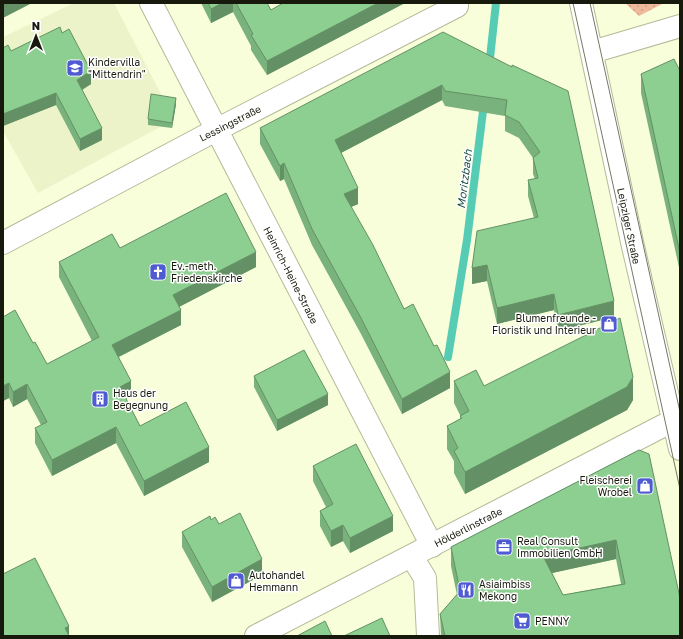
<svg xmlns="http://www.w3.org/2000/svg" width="683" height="639" font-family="'Golos Text',sans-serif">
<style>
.built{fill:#edf3c8}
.grass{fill:url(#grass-dots)}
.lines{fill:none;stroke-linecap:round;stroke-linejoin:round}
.stream{stroke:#57ccb5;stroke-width:8}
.minor-casing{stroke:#b5ba99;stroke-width:24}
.minor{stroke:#fff;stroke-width:22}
.tram{stroke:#757862;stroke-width:1}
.wall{fill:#79b27c;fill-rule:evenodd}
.shaded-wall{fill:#639165}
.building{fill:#8dcf90;stroke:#639165;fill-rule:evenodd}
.labels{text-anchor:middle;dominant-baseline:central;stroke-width:3;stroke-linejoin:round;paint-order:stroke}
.poi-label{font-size:10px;fill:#17190c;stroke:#fff;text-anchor:start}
.street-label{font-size:10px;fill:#17190c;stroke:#fff}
.water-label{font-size:11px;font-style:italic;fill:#1c4e44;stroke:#fff}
</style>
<defs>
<pattern id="grass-dots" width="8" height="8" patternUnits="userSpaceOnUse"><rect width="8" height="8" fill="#efb99b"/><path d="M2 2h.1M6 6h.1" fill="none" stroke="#cc9e84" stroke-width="1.8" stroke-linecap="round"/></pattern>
</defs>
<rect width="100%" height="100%" fill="#f8fdda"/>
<!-- built -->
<path class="built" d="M74,3H114L165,102L148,125L160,127L38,193L3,131V37Z"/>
<!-- grass -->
<path class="grass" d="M625,3H664L639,16Z"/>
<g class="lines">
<!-- stream -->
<path class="stream" d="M489,67L496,3
M448,357L467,240L484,103"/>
<!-- minor casing -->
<g class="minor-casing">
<path id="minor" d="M151,3L432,546
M581,3L632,242L680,449
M592,52L680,26
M3,243L216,130L457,6
M412,557L425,578L428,636
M256,636L680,417"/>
</g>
<!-- minor -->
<use href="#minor" class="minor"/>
<!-- tram -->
<path class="tram" d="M573,3L680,489
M590,3L680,412"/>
</g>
<!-- wall -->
<path class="wall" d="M201,3H267L271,10L403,3V4L267,75L251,50V46L233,12L211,23Z
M3,48L91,84L82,90L102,140L80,151L56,105L3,126V130Z
M512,67L614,317L558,331L554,310L497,324L487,281L472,284V268L534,218L528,196V180L535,179L533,174V158L519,138L505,131V116L445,106L442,100L341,153L358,204L351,207L404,309L450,388L402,414L361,334L312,245L284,179L280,181L260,144V128Z
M680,71V272L641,93V74Z
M176,104L172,128L148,125V119Z
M120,248L256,267L179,307L181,325L119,357L131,396L126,399L140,426L209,462L144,496L116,443L52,476L35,443V428L41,425L27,399L13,407L9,398L3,401V317L33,343L47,364L92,341L59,277V262Z
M254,376L328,405L277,431L254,387Z
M454,381L484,386L633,400L627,410L465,494L454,473V461L447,449V426L460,419V415L454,403Z
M639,450L680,636H441L440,614L457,595L451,566V547ZM616,559L621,584L563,595L552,573Z
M313,466L393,531L350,553L343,541L331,547L320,526V511L326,507L313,481Z
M211,520L219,524L262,575L212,602L182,547V532Z"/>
<!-- shaded-wall -->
<path class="shaded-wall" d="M3,3H32L3,18Z
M222,3H233V12L211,23V9Z
M378,3H403V4L267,75V61Z
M91,71V84L77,93V80Z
M442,85V100L335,156V140Z
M56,93V105L3,126V130V114Z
M176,98V104L172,128V123Z
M102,128V140L80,151V139Z
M284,163V179L280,181V166Z
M358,188V204L344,210V194Z
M256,252V267L173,310V295Z
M487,265V281L472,284V268Z
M554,294V310L497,324V308Z
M614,301V317L558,331V315Z
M181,310V325L112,360V345Z
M450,372V388L402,414V399Z
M633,377V400L627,410L465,494V472Z
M131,381V396L120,402V387Z
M9,383V398L3,401V386Z
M27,384V399L13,407V392Z
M328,394V405L277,431V420Z
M116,427V443L52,476V460Z
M209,447V462L144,496V481Z
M393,516V531L350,553V538Z
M343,525V541L331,547V531Z
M616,540V559L543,575V556Z
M262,559V575L212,602V587Z
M69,626V636L65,628Z"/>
<!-- building -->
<path class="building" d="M208,3H222L211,9Z
M236,3H267L271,10L283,3H378L267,61L251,35L253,34Z
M60,27L62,33L69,29L91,71L77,80L102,128L80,139L56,93L3,114V48L8,45L11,51Z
M443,32L512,67V65L568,91L614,301L558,315L554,294L497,308L487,265L472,268L477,231L538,217L528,180L538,178L533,158L540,152L519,122L505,115L507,100L445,91L442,85L335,140L358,188L344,194L373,245L404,309L413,304L434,346L437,345L450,372L402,399L361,318L312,229L284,163L280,166L260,128Z
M674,59L680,71V253L641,74Z
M151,94L176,98L172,123L148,119Z
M226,193L256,252L173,295L181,310L112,345L131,381L120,387L140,426L186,402L209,447L144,481L116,427L52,460L35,428L47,422L27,384L13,392L9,383L3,386V317L15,310L33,343L35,342L47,364L99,337L59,262L112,234L120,248Z
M620,318L633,377L627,387L465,472L454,451L458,448L447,426L462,418L460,416L469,411L454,381L476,370L484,386Z
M304,350L328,394L277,420L254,376Z
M356,444L393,516L350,538L343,525L331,531L320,511L333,504L313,466Z
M639,450L649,454L680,598V636H445L440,614L460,591L451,547ZM616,540L625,584L563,595L543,556Z
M240,513L262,559L212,587L182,532L210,516L211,520L215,517L219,524Z
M35,558L69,626L65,628L69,636H3V574Z
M382,618L390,636H344Z
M325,621L332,636H297Z"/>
<!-- icons -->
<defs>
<g id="school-square" transform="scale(0.9)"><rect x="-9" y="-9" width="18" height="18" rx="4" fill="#4f5bd1" stroke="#fff"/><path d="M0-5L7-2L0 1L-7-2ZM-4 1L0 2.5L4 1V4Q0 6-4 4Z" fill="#fff"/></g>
<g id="church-square" transform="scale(0.9)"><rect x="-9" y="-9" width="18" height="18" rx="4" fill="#4f5bd1" stroke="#fff"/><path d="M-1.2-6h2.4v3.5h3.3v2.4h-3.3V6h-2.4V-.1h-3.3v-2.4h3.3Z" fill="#fff"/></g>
<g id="shop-square" transform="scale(0.9)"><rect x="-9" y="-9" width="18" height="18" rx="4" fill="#4f5bd1" stroke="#fff"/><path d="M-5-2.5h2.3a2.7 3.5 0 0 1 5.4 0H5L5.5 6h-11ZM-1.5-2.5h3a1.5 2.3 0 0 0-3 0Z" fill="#fff"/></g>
<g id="building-square" transform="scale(0.9)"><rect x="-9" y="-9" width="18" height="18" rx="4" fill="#4f5bd1" stroke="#fff"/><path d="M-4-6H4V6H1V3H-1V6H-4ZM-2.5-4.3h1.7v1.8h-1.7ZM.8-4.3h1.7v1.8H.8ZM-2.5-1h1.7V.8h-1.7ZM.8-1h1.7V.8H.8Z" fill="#fff"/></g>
<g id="office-square" transform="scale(0.9)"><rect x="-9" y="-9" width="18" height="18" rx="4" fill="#4f5bd1" stroke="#fff"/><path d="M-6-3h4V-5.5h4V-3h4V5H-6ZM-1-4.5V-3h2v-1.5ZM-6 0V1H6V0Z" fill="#fff"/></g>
<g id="restaurant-square" transform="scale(0.9)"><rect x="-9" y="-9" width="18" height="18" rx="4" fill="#4f5bd1" stroke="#fff"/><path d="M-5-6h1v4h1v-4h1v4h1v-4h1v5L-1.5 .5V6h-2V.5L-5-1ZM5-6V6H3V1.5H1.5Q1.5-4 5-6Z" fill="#fff"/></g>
<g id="supermarket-square" transform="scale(0.9)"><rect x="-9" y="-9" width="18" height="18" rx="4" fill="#4f5bd1" stroke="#fff"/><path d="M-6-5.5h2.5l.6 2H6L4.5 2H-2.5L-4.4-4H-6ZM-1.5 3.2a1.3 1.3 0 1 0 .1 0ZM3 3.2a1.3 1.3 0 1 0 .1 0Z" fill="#fff"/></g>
</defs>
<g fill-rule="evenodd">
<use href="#school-square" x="75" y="68"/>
<use href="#church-square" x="158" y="272"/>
<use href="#shop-square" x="609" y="324"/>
<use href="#building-square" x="100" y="399"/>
<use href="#shop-square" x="645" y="486"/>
<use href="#office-square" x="504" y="547"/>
<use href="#shop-square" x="236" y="581"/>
<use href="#restaurant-square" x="466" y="590"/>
<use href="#supermarket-square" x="522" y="621"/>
</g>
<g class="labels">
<!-- poi labels -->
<g class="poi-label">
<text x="88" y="62">Kindervilla<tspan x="88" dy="12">"Mittendrin"</tspan></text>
<text x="171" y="266">Ev.-meth.<tspan x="171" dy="12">Friedenskirche</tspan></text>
<text x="596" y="318" text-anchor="end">Blumenfreunde -<tspan x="596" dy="12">Floristik und Interieur</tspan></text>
<text x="113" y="393">Haus der<tspan x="113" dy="12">Begegnung</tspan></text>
<text x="632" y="480" text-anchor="end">Fleischerei<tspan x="632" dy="12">Wrobel</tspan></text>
<text x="517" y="541">Real Consult<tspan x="517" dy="12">Immobilien GmbH</tspan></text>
<text x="249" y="575">Autohandel<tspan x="249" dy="12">Hemmann</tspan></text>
<text x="479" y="584">Asiaimbiss<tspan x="479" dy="12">Mekong</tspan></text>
<text x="535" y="621">PENNY</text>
</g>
<!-- street labels -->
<g class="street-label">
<text transform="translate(230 123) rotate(-27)">Lessingstraße</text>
<text transform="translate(629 226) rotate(78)">Leipziger Straße</text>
<text transform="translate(291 275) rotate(63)">Heinrich-Heine-Straße</text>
<text transform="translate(468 527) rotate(-27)">Hölderlinstraße</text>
</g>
<!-- water labels -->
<g class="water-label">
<text transform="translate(464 179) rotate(-83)">Moritzbach</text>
</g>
</g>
<!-- border -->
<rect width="683" height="639" fill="none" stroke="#17190c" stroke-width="8"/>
<!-- north arrow -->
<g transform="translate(36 36)" stroke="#ffffff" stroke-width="3" paint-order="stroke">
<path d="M0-3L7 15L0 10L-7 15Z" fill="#17190c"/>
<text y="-6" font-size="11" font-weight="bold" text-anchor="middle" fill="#17190c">N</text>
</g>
</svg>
